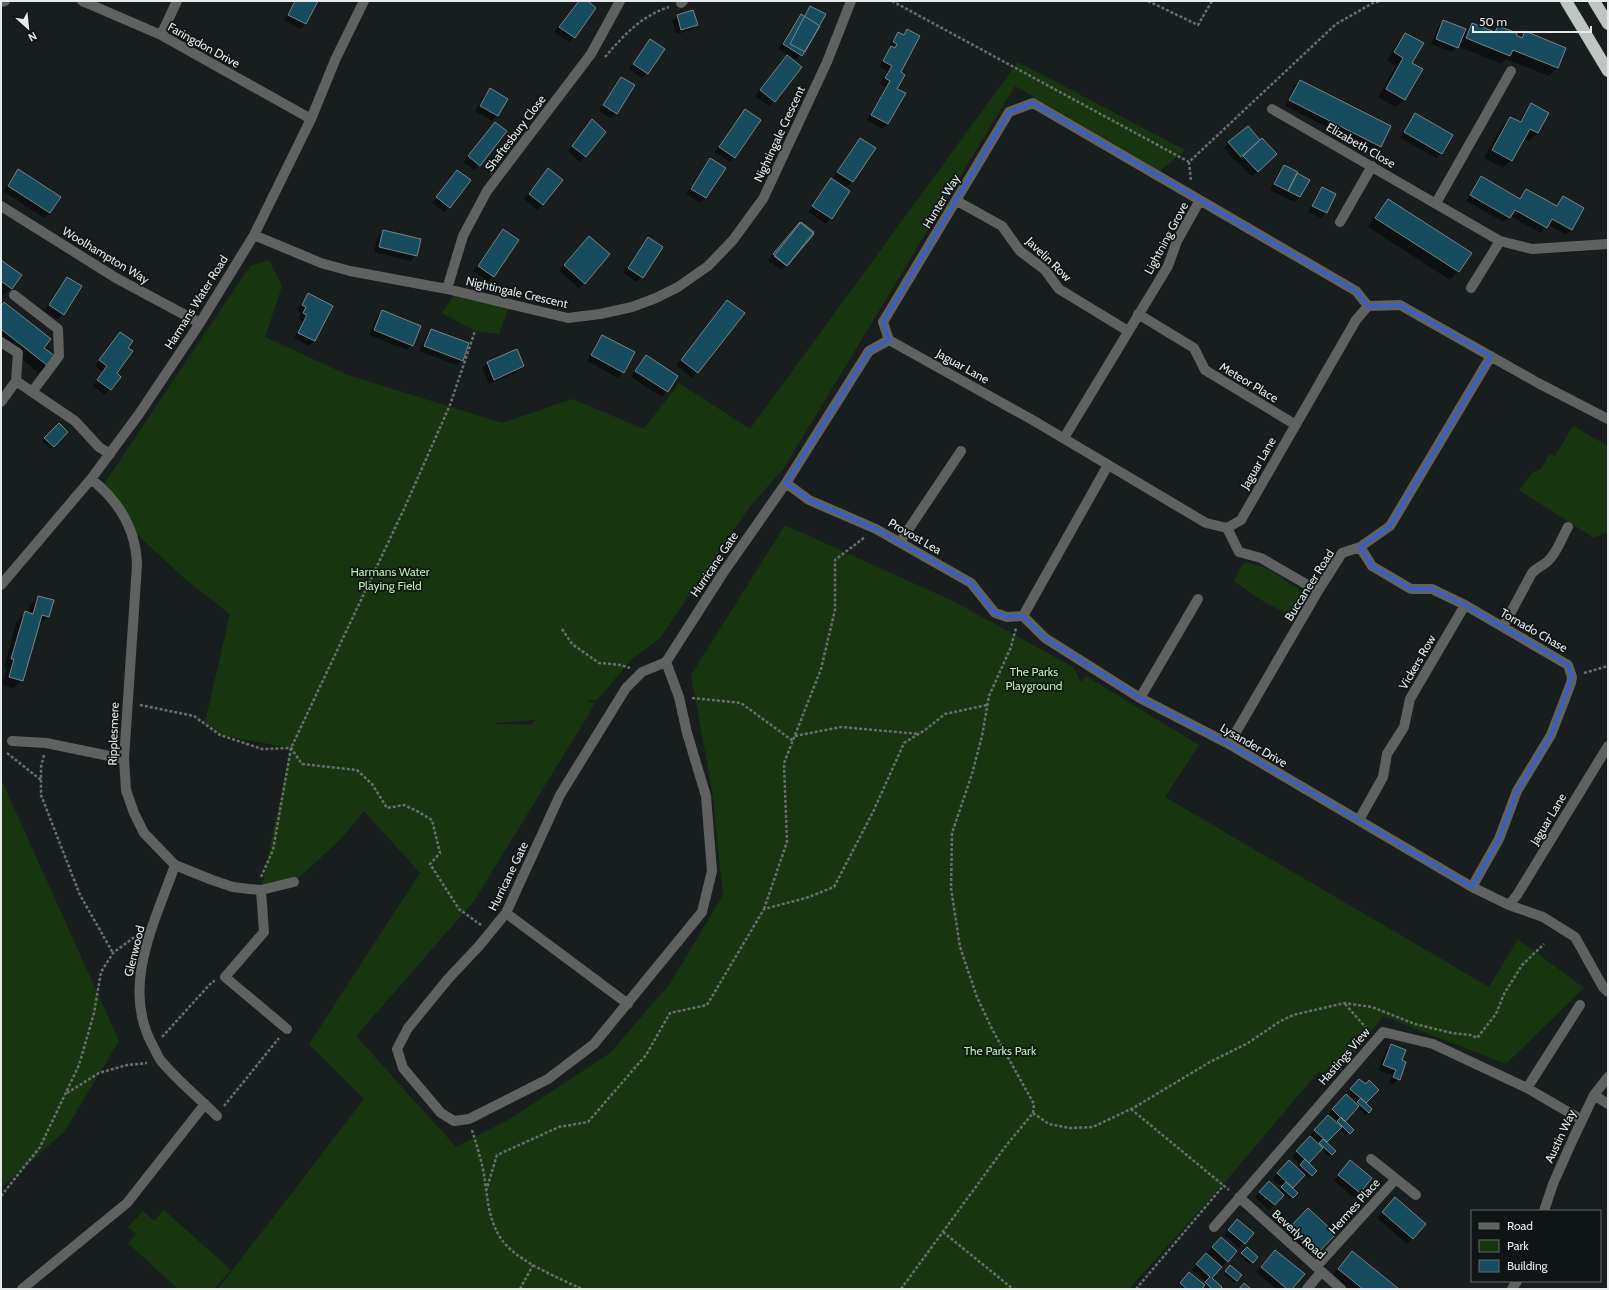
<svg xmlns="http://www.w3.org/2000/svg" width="1609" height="1290" font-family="Cabin,sans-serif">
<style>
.green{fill:#173610;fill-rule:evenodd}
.shadow{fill:#0007}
.building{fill:#164c5d;stroke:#7c8285}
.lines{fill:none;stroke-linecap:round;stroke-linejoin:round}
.path{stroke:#696e6e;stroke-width:2.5;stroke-dasharray:3 2;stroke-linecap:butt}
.minor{stroke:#5f6261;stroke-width:10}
.highway{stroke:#bec5c2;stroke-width:12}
.marked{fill:none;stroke:#315eda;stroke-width:3;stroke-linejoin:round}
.labels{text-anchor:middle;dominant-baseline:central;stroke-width:3.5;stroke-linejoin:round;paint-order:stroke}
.street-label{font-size:12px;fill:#e6eaea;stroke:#0f1515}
.park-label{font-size:12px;fill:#b9f0ac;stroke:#0f1515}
</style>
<rect width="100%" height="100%" fill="#181e1e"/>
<!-- green -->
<path class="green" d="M1018,62L1185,150L1160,171L1015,86L784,468L751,505L660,638L631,660L597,700H586L595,704L474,901L356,1036L456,1147L510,1119L610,1053L669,985L723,895L712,790L691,675L785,525L955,602L1073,667L1081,682L1086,676L1199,745L1165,797L1489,987L1518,939L1584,988L1506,1064L1383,1016L1335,1076L1318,1072L1231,1175L1129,1289H218L364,1099L309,1044L420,873L364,811L340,840L294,882L261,890L291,748L220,735L205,722L230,614L185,579L128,526L102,487L250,266L269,260L282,286L265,337L348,375L502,423L572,399L644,429L679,383L750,429ZM535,720L531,725L496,724V723Z
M457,291L510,304L499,334L475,331L442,313Z
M1573,426L1608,446V535L1604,533L1594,538L1519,490L1532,473L1541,469L1549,454L1555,456Z
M1247,562L1266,568L1305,593L1295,618L1261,600L1234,581L1242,565Z
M1,779L119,1041L64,1132L1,1188Z
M164,1210L231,1270L214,1289H178L128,1243L136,1234L128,1227L143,1211L154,1221Z"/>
<!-- shadow -->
<path class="shadow" d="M294,1H317L305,24L300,29L284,20Z
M580,1H586L574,37L569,42L554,32Z
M810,7L801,55L796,60L789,56L788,57L774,101L769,106L755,96L788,55L778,49L796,20L801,15L803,16Z
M693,11L697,24L692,30L676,34L672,21L677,16Z
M1443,21L1462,34L1472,24L1492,32L1498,27L1519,38L1525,32L1564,48L1557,68L1549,76L1506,59L1501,64L1458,46L1452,52L1431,44L1438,26Z
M907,30L888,124L882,129L867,120L886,87L880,84L887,71L879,67L886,53L891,48L889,47L893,39L899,34L902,36Z
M1405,34L1404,99L1396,107L1378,97L1396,66L1387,61L1397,42Z
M650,40L647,73L642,78L629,69Z
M621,78L616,113L611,118L599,111L616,83Z
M1300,81L1380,146L1375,151L1285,106L1294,86Z
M490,90L506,99L497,116L492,121L475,111L484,95Z
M1532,105L1538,133L1529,141L1524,138L1511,160L1503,168L1484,158L1502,126L1510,118L1518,122L1524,113Z
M1415,114L1441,153L1436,158L1400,138L1410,120Z
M740,116L735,157L730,162L715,152Z
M592,121L605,132L580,162L568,151Z
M495,123L479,165L474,170L463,162Z
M860,139L874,148L852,182L847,187L833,178L855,144Z
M1260,141L1271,159L1252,177L1236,160L1235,161L1224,148L1229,143Z
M710,159L706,197L700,203L686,194L705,165Z
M1284,166L1300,197L1294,202L1270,190L1279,171Z
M548,170L543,204L537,210L524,199Z
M18,171L50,213L44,218L3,191Z
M457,171L449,207L444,212L432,203Z
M1481,177L1519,199L1526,190L1555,207L1563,197L1571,229L1566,235L1547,224L1541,233L1510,216L1504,222L1466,201L1476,183Z
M831,180L849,191L831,218L826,224L808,212L826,185Z
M1322,188L1335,195L1326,213L1321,218L1308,212L1317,194Z
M1388,200L1470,254L1458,272L1450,280L1368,227L1380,209Z
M795,228L786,265L781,270L768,260Z
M383,231L416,255L411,261L374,252L378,236Z
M503,231L493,276L488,281L473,271L498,236Z
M648,238L642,277L637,282L623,273L643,244Z
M584,243V283L579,288L559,271Z
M1,261L11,288L3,296L1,295Z
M67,278L63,314L58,319L44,311L62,283Z
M308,295L331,307L314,341L309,346L294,338L303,321L298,319L301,312L297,310L303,300Z
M727,301L743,313L692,378L676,365Z
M1,307L43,348L47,365L39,373L1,343Z
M383,311L412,345L407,350L369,335L377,316Z
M431,330L462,360L456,365L419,351L426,335Z
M120,333L127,348L115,374L120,377L105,395L93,386L103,372L95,366Z
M603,336L623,372L618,378L587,361L597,341Z
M516,350L523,366L518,372L489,384L482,368L487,363Z
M646,356L677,376L662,397L631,377Z
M59,424L67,432L51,449L42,441Z
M38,597L48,616L40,624H38L22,680L14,688L2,685L7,668L4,667L17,621L26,612L28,613L30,605Z
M1391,1045L1401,1061L1399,1079L1393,1084L1389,1083L1392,1075L1378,1070L1386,1050Z
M1354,1085L1365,1103L1371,1109L1366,1115L1357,1107L1344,1122L1353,1130L1347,1136L1339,1128L1326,1142L1335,1151L1329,1157L1321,1149L1308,1163L1316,1171L1309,1178L1305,1174L1292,1188L1297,1193L1290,1199L1280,1190L1282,1187L1272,1179L1289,1161L1297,1169L1300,1165L1292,1157Z
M1345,1167L1359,1192L1354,1198L1334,1181Z
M1264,1188L1283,1195L1269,1210L1255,1197Z
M1390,1203L1425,1224L1407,1244L1377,1218Z
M1303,1215L1334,1234L1311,1259L1285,1234Z
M1232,1225L1244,1243L1239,1248L1224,1235Z
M1216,1243L1236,1251L1222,1266L1207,1253Z
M1247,1249L1257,1257L1250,1265L1240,1256Z
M1352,1253L1397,1289H1345L1331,1277Z
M1270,1256L1291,1289H1276L1256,1272Z
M1201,1260L1211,1278L1219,1289L1175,1288L1189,1273L1203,1285L1206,1282L1192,1270Z
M1230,1266L1241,1275L1234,1283L1224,1274Z"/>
<!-- building -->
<path class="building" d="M295,1H318L306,24L288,15Z
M579,1H588L596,8L575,38L559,27Z
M810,6L826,14L805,52L790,44Z
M693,10L698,25L681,30L677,15Z
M801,14L820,26L802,56L783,44Z
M1443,20L1466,29L1458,48L1436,39Z
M1472,23L1495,32L1498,26L1517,33L1516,35L1522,38L1525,31L1566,48L1558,68L1513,50L1510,56L1466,38Z
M907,29L920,36L901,72L905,75L897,89L906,93L888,124L871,115L890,81L885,78L892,66L883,61L891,46L895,48L897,44L893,42L898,32L904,35Z
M1405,33L1424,43L1412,63L1423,69L1405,100L1386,89L1403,58L1394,52Z
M650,39L665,49L648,74L633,64Z
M787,55L802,67L775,102L760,90Z
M621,77L635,85L617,114L603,105Z
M1300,80L1391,126L1381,147L1289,100Z
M490,88L508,99L498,116L480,106Z
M1531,103L1549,113L1538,133L1530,129L1512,161L1492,150L1510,117L1521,122Z
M745,109L761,120L735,158L719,147Z
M1415,113L1453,135L1442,154L1404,132Z
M592,119L606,132L586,157L572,146Z
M495,122L507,131L480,166L468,156Z
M1248,126L1260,140L1241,157L1228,142Z
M860,138L876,148L853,182L837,172Z
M1262,138L1277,154L1258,172L1243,156Z
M710,158L726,168L706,198L691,189Z
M1284,165L1298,172L1288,191L1274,184Z
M548,168L563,180L543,205L529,194Z
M18,169L61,197L50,213L8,186Z
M457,170L471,180L450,208L436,197Z
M1297,173L1310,180L1300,197L1288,191Z
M1481,176L1520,199L1526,189L1557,206L1563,196L1584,208L1572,230L1552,219L1547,228L1515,210L1510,218L1470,195Z
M831,178L850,191L832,219L812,206Z
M1322,187L1336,194L1327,213L1312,206Z
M1388,199L1472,253L1459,272L1375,218Z
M800,222L814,234L787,266L773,254Z
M801,222L814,232L787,266L774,256Z
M503,229L519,240L494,277L478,266Z
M383,230L421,239L417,256L379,247Z
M589,236L610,254L585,284L564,265Z
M648,237L663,247L643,278L628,268Z
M1,260L22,275L12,289L1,281Z
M67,277L82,286L64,315L49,305Z
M308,293L333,306L315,341L298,333L307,315L303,313L306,307L302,305Z
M727,300L745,313L698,373L681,360Z
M4,302L51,339L44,348L55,356L48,366L1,329V306Z
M382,310L421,326L413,346L374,330Z
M431,329L469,343L463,361L424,346Z
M120,332L133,341L128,348L133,351L117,373L121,377L111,390L97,380L107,366L99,360Z
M602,335L635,352L624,373L591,355Z
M517,349L524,366L494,380L487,362Z
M646,355L678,376L668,392L635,371Z
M59,423L68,432L54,447L44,438Z
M38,596L54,600L49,617L42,615L23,681L9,677L14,659H11L25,611L33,614Z
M1391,1044L1406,1050L1402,1060L1406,1062L1400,1080L1393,1077L1396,1070L1383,1065Z
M1359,1079L1366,1084L1369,1080L1379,1090L1366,1103L1350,1089Z
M1346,1094L1359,1106L1345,1122L1332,1109Z
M1361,1098L1372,1109L1369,1113L1357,1102Z
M1328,1115L1342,1127L1327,1142L1314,1130Z
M1341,1117L1354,1130L1350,1134L1337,1121Z
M1310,1136L1323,1148L1309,1163L1296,1151Z
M1323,1139L1336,1151L1332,1155L1319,1143Z
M1305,1159L1317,1171L1312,1176L1300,1165Z
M1289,1160L1305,1175L1293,1188L1277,1173Z
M1350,1160L1372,1178L1360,1193L1338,1175Z
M1269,1181L1284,1195L1275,1205L1259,1192Z
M1286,1182L1298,1193L1293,1198L1281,1187Z
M1395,1197L1426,1224L1413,1239L1382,1212Z
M1308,1208L1336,1234L1317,1254L1289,1228Z
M1237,1219L1254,1233L1245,1244L1228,1230Z
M1221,1237L1237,1251L1228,1262L1212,1247Z
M1247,1247L1258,1257L1253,1263L1241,1253Z
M1275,1250L1305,1274L1292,1289H1287L1261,1267Z
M1352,1251L1399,1289H1363L1338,1269Z
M1206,1253L1222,1267L1212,1278L1222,1287L1220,1289H1212L1205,1282L1210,1277L1196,1264Z
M1230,1265L1242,1275L1237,1281L1225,1271Z
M1189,1272L1205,1285L1202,1289H1187L1180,1283Z
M1244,1283L1251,1289H1239Z"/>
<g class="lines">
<!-- path -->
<path class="path" d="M892,1L1189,162L1336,24L1373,3L1381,1
M1148,1L1198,25L1212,1
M605,57C623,36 641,16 669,7
M1189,162L1191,181
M562,629L572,644L599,663L621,665L630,668
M1584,673L1608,666
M692,698L741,703L793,741
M140,705L194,716L220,735L262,749L291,748L302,764L357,770L372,784L387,808L404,805L417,811L432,820L440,853L430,864L459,909L481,925
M795,736L841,727L919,734
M7,753L41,780
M44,755L41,767V795L80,895L113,953
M261,877L273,850L291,748L404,509L450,405L475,331
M764,909L787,842L784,763L821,669L835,610V560L865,537
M1345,1004L1368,1030
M162,1037L212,982L215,981
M67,1093L99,1073L127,1065L147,1063
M224,1106L279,1038
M1131,1109L1229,1190
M1033,1113L1049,1124L1070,1128L1093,1127L1135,1107L1210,1062L1248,1043L1279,1022L1293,1015L1345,1003L1372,1007L1415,1024L1452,1033L1471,1035L1477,1038L1496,1014L1504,994L1522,965L1544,944
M472,1130C476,1143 480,1156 483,1169C488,1196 487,1226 508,1247C526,1265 559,1278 582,1289
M486,1191L497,1155L559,1127L588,1122L646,1055L670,1013L707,1005L764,909L806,898L834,887L873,812L904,743L925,730L945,714L987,705
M1,1196L40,1147L79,1065L94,1013L101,972L113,953L137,935
M943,1232L1013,1289
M520,1289L533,1265
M901,1289L1005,1147L1033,1113L1034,1104L992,1029L977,997L960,947L951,888L952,833L972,774L982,736L989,696L1011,647L1016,628
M1136,1289L1224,1185"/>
<!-- minor -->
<path class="minor" d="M82,1L161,35L311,119
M1,2L5,1
M681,3L683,1
M161,35L177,1
M1272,109L1500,241L1532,249L1608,244
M957,201L1002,226L1020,251L1045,270L1059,289L1128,331
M1436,203L1511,71
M1,206L116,278L200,323
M1340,222L1372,166
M254,235L321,263L350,271L447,289L568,318L600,314L632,307L656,298L678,287L708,266L733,240L763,199L827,62L851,1
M1471,288L1500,241
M447,289L463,236L487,191L591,54L620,1
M14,295L58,329L59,356L32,392
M1138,314L1194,348L1205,370L1296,425
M889,340L1036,422L1206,523L1227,528L1241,520L1356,320L1368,306L1400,305L1538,383L1608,419
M889,340L883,322L1009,112L1033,103L1356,291L1368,306
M1,342L18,353L16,381L75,421L99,447L110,454
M1,402L16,381
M1064,438L1168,266L1177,241L1200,200
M1108,465L1023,616L1045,638L1140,698L1229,744L1472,887L1509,905L1543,917L1575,937L1603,987L1608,992
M91,479C119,501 136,530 137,565L124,759L126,790L134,813L144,833L175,865L212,880L233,887L249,889L261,890L294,882
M786,483L809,500L876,529L971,583L995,613L1007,617L1023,616
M1227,528L1239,552L1261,558L1318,591
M900,542L961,451
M1360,547L1372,566L1411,589H1432L1465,605L1568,665L1572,677L1571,683L1551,735L1517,791L1499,839L1472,887
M1,585L91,479L139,414L200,323L254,235L311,119L336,58L364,1
M1503,627L1532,573C1537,567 1543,566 1548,561C1557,553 1562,537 1568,527
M666,662L679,697L687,733L706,796L712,871L702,912L594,1044L548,1079L469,1119L454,1121L441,1113L403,1068L397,1049L408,1028L448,979L479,946L506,913L560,795L626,688L642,672L666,662L723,573L786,483L869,351L889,340
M1140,698L1198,599
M12,741L46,743L124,759
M1229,744L1318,591L1342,553L1360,547L1390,526L1491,356
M1359,820L1383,777L1387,754L1404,727L1410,699L1465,605
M175,865C155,922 120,987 153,1046C156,1051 158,1058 162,1062C178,1081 199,1098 217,1116
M261,890L264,932L225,977L287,1029
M1509,905L1517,895L1608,746
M506,913L628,1004
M1527,1088L1580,1005
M1594,1095L1608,1104
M1371,1159L1416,1195
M1239,1197L1341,1289
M1544,1211L1553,1184L1573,1139L1594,1095L1608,1077
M1214,1227L1383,1032L1433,1044L1527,1088L1582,1120
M1316,1267L1395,1180
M22,1289L127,1203L205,1104
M1307,1289L1321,1272
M1512,1289L1517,1281"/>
<!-- highway -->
<path class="highway" d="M1566,1L1608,71
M1594,1L1608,24"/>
</g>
<!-- marked area -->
<path class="marked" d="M1033,103L1356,291L1368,306L1400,305L1491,356L1390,526L1360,547L1372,566L1411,589H1432L1465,605L1568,665L1572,677L1551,735L1517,791L1499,839L1472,887L1229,744L1140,698L1045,638L1023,616L1007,617L995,613L971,583L876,529L809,500L786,483L869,351L889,340L883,322L1009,112Z"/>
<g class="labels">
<!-- street labels -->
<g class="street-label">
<text transform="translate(204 45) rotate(29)">Faringdon Drive</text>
<text transform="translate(515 133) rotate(-53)">Shaftesbury Close</text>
<text transform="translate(779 134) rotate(-65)">Nightingale Crescent</text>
<text transform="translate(1361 145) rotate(30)">Elizabeth Close</text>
<text transform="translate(941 201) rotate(-59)">Hunter Way</text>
<text transform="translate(1166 238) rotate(-62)">Lightning Grove</text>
<text transform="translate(106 255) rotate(31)">Woolhampton Way</text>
<text transform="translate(1049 259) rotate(44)">Javelin Row</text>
<text transform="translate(517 292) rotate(13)">Nightingale Crescent</text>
<text transform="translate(196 302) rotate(-58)">Harmans Water Road</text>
<text transform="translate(963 366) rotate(29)">Jaguar Lane</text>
<text transform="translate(1249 382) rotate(31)">Meteor Place</text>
<text transform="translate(1258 463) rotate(-60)">Jaguar Lane</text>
<text transform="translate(915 536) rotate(30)">Provost Lea</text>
<text transform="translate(714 564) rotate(-56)">Hurricane Gate</text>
<text transform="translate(1309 585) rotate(-58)">Buccaneer Road</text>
<text transform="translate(1534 630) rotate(30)">Tornado Chase</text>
<text transform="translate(1417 662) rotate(-60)">Vickers Row</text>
<text transform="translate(113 734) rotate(-88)">Ripplesmere</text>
<text transform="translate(1254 745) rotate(30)">Lysander Drive</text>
<text transform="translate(1548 819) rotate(-59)">Jaguar Lane</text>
<text transform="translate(508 876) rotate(-64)">Hurricane Gate</text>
<text transform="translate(134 951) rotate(-76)">Glenwood</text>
<text transform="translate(1344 1056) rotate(-49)">Hastings View</text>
<text transform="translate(1560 1136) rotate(-65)">Austin Way</text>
<text transform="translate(1354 1206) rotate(-48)">Hermes Place</text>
<text transform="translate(1299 1234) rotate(42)">Beverly Road</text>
</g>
<!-- park labels -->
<g class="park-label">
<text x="390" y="571">Harmans Water<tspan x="390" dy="14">Playing Field</tspan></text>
<text x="1034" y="671">The Parks<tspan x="1034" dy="14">Playground</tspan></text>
<text x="1000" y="1050">The Parks Park</text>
</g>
</g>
<!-- border -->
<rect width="1609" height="1290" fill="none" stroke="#e6eaea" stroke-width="4"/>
<!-- legend -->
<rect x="1471" y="1210" width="130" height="72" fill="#0f1515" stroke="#656a6a"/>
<rect x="1479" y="1223" width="20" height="6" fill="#5f6261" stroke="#656a6a"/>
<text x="1507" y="1230" font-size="12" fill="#e6eaea">Road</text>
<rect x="1479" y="1240" width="20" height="12" fill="#173610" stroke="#656a6a"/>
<text x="1507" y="1250" font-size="12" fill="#e6eaea">Park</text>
<rect x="1479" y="1260" width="20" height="12" fill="#164c5d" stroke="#656a6a"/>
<text x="1507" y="1270" font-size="12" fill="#e6eaea">Building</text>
<!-- north arrow -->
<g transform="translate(28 28) rotate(153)" stroke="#0f1515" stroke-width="3" paint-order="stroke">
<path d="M0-3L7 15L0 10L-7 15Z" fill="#e6eaea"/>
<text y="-6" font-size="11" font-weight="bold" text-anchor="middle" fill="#e6eaea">N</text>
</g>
<!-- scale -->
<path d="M1473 26v6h118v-6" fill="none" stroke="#e6eaea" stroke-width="2"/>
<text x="1479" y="26" font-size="12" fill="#e6eaea" stroke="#0f1515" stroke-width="3" paint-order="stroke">50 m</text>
</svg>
